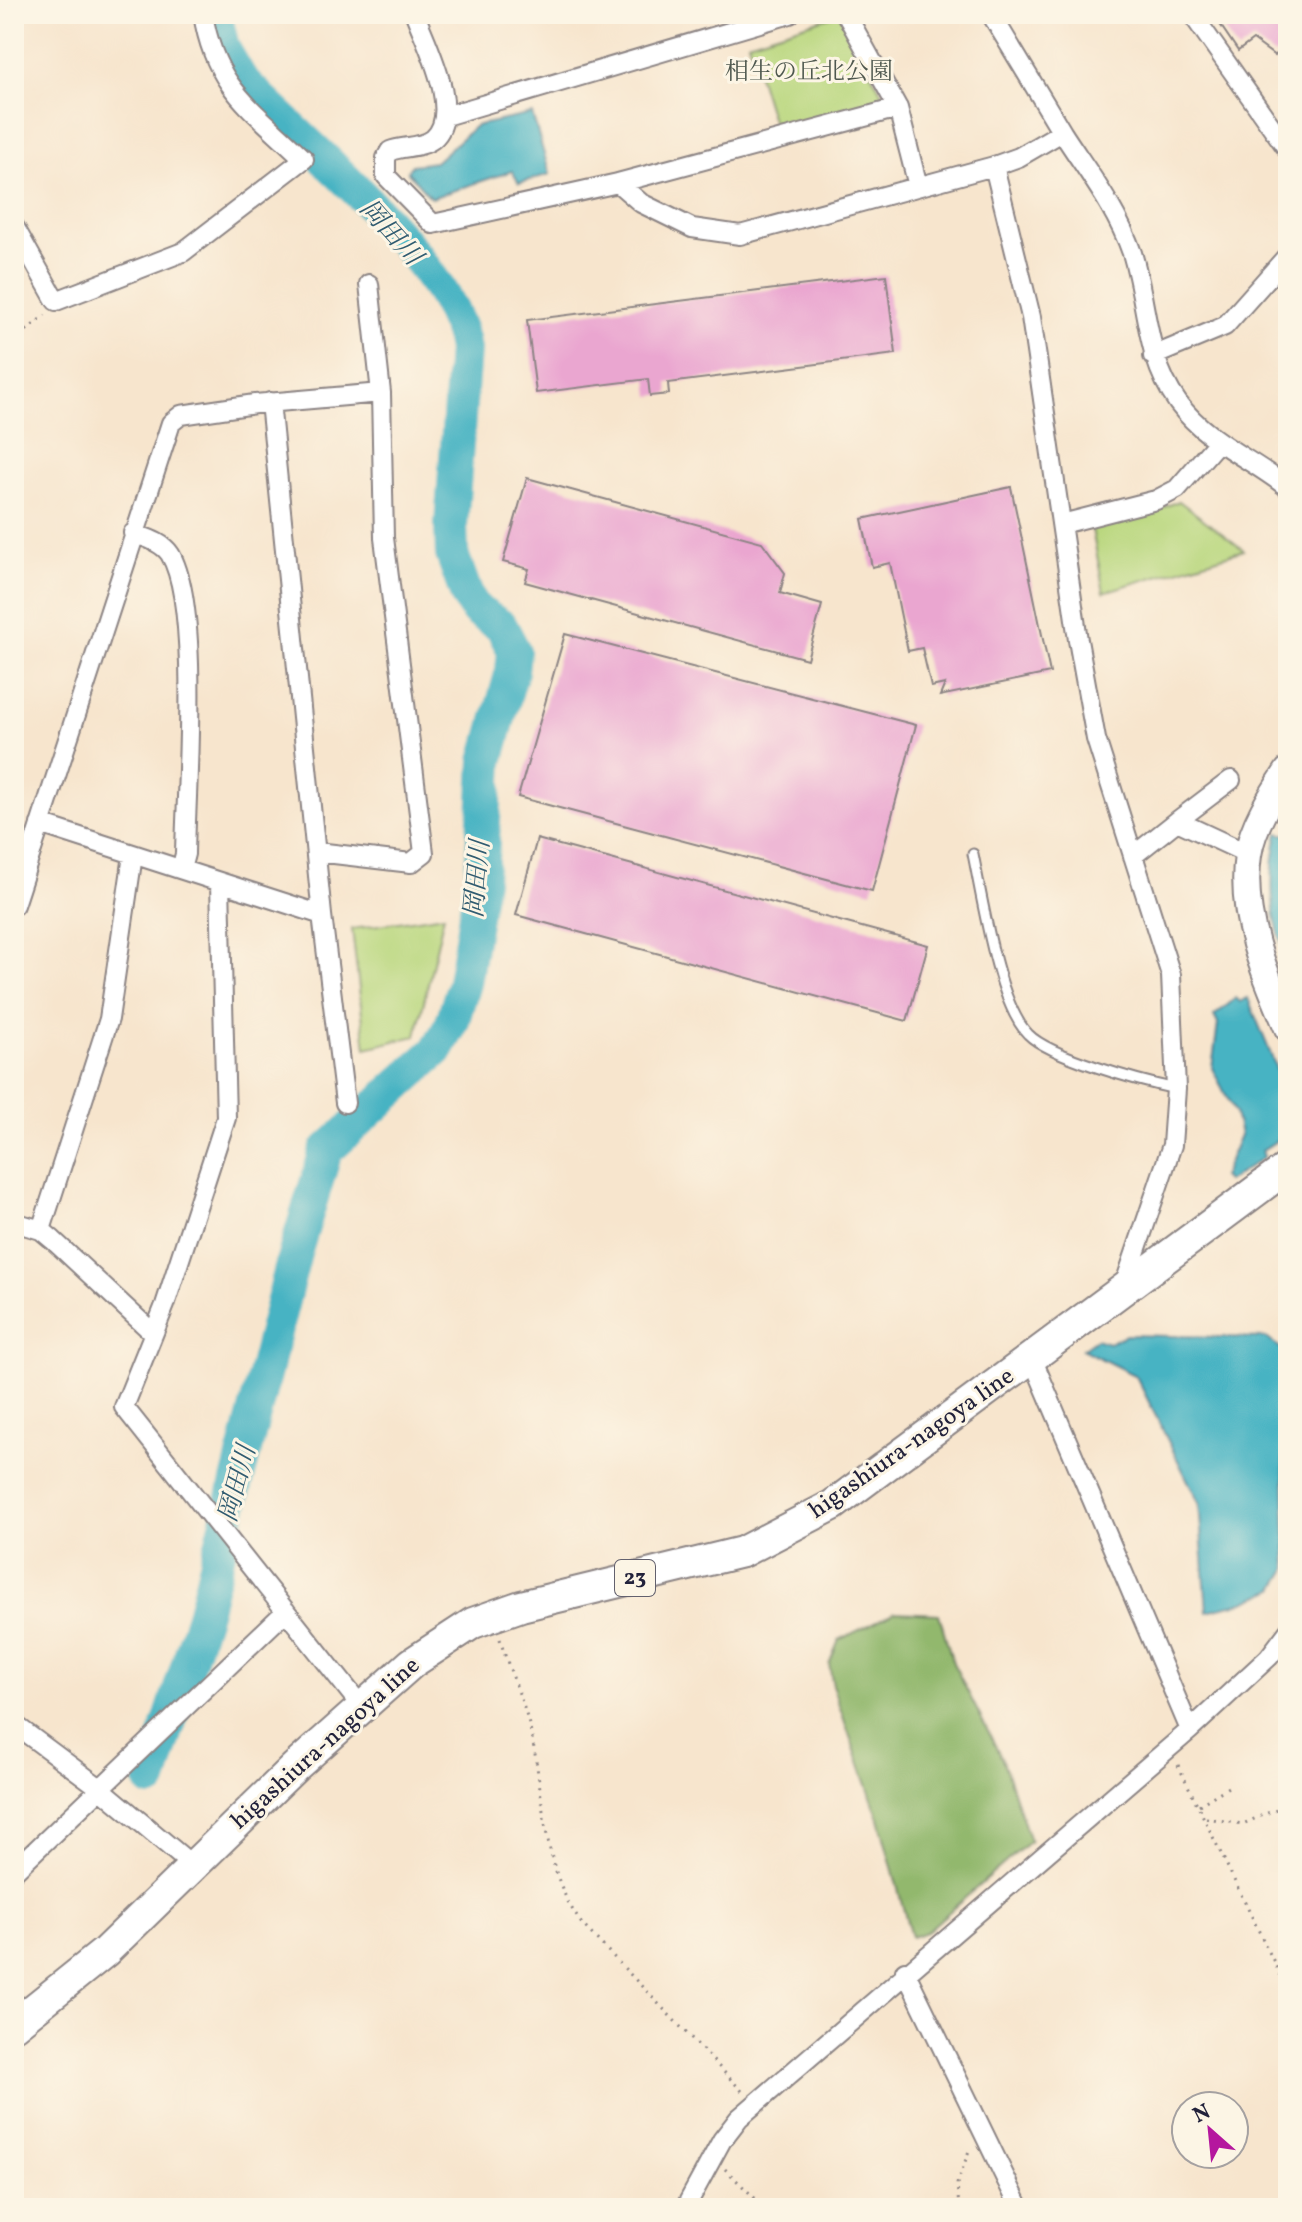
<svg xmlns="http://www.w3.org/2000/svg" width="1302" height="2222" font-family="Vollkorn,'Noto Serif JP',serif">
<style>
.green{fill:#b9d77e;stroke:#6e7c5c;stroke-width:2}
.forest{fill:#92b86d;stroke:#5a6d54;stroke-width:2}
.water{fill:#46b3c3;stroke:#346a7f;stroke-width:2}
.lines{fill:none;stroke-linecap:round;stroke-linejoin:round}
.river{stroke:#46b3c3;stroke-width:34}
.building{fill:#eaa6d0}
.lane-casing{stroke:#8c8484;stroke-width:13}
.street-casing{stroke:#8c8484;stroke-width:22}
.secondary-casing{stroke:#8c8484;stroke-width:30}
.primary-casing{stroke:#8c8484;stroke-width:34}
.path{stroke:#8c8484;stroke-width:3;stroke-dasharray:2 6;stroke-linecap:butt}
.lane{stroke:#fff;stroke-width:9}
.street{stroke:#fff;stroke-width:18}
.secondary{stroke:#fff;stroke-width:26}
.primary{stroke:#fff;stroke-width:30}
.labels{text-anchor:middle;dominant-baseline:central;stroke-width:6;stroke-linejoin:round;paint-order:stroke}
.shield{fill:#fcf5e5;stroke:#63616e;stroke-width:2}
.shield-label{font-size:22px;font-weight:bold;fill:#22223b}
.park-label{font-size:24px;fill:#4f584f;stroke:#fcf5e5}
.street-label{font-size:24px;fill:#22223b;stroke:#fcf5e5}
.water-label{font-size:26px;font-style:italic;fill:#305c71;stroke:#fcf5e5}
</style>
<rect width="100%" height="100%" fill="#fcf5e5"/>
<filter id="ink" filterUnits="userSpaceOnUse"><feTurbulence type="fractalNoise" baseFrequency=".0125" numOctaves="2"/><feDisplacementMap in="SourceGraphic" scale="16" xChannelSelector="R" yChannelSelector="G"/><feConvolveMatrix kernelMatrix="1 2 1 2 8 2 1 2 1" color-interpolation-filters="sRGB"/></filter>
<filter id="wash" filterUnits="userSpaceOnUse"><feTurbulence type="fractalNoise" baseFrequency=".006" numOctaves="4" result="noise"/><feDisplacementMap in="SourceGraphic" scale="32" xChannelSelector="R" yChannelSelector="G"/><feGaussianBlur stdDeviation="1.8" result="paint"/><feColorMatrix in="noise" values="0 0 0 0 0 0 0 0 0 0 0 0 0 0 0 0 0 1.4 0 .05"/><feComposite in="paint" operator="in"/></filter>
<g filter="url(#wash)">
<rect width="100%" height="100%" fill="#f7e5cd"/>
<!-- green -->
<path class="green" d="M839,14L885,99L880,105L775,130L748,42Z
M1179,501L1244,550L1104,592L1090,519L1160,509Z
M444,915L416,1036L366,1048L352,929Z"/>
<!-- forest -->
<path class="forest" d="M895,1612L939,1614L953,1663L1003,1761L1030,1841L926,1932L911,1937L879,1819L834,1691L829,1664L839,1640Z"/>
<!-- water -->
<path class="water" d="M532,114L550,174L519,183L512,171L431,198L407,171L412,165L435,162L475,126Z
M1278,833L1288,835V958C1269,918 1269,875 1278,833Z
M1236,998L1240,1002L1248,998C1257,1024 1298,1107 1287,1130C1283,1138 1270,1145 1262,1150L1264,1157L1227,1182L1222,1177L1240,1135L1235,1113L1212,1068L1218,1024L1214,1016Z
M1126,1335L1266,1338L1288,1353V1410L1283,1448L1287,1569L1275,1589L1244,1602L1207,1611L1199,1503L1136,1376L1082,1349L1096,1339L1109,1343Z"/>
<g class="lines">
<!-- river -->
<path class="river" d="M151,1781L204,1612L295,1253L326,1151L437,1050L452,1023L464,983L481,879L487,761L512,671L514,651L501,626L477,611L467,596L452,554L451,526L464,350C454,264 302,142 241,79L223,48L215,14"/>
</g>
<g id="blocks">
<!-- building -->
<path class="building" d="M1213,14H1288V39L1275,56L1253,40L1238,51Z
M886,275L896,354L668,383L669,394L650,396L648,379L536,393L527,320Z
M527,478L762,542L785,573L780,593L822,605L807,659L525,582L529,569L503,562Z
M1011,487L1050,673L940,696L945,684L931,687L922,648L908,651L890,563L872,567L862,519Z
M565,634L916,725L872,891L518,797Z
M537,839L928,945L907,1021L516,915Z"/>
</g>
</g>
<g filter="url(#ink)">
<use href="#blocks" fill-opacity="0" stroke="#8c8484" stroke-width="2"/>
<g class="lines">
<!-- lane casing -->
<g class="lane-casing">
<path id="lane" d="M973,854C982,897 998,1004 1028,1034C1050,1057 1143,1082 1176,1089"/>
</g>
<!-- street casing -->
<g class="street-casing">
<path id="street" d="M415,14C426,44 463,113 433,139C422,148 403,146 390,151L386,158V176L433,224L618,183L641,203L692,228L740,235L994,166L1019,157L1062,132L991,14
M846,14L898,108L918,186
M1192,14L1288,150
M445,116L790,14
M1062,132C1087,171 1117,209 1132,253C1148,305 1145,357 1178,403C1208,443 1251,458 1288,488
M994,166L1031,317L1078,640L1096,739L1171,975L1176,1089L1172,1145L1124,1286
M618,183L898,108
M14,226L56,301L183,252L304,159C253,109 215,89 203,14
M369,284L381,393
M1153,356L1225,326L1288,255
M270,402L322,915L345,1103
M1062,524L1156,500L1177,489L1217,443
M133,533C146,538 162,542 170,554C201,605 186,788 185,854L181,869
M1177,821L1231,780
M40,824L322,915
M1133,856L1177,821L1248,854
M220,883L226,1118L165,1305L124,1407L361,1706
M14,905L171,423L181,415L255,404L381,393L384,538L424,853L411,863L317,852
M14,1222L41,1230L53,1240L153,1333
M41,1230L109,1019L133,855
M1032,1358L1190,1730
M14,1724L100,1788L194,1867
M14,1871L286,1611
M905,1971L1020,2208
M685,2208L722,2140L739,2118L1190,1730L1269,1657L1288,1632"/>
</g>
<!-- secondary casing -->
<g class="secondary-casing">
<path id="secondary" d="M1288,771C1272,795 1252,826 1248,855C1239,915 1265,975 1288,1028"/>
</g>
<!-- primary casing -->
<g class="primary-casing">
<path id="primary" d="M14,2025L105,1952L295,1767L412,1663L473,1623L521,1606L742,1552L833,1505L1288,1167"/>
</g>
<!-- path -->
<path class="path" d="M14,341L45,315
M500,1639C509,1671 524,1701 531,1733C545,1797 541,1869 582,1924L743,2092
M1178,1765L1288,1991
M1199,1805L1233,1784
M1206,1818L1243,1824L1288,1804
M725,2169L765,2208
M959,2208L957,2184L970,2148"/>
<!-- lane -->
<use href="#lane" class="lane"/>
<!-- street -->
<use href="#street" class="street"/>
<!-- secondary -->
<use href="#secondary" class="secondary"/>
<!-- primary -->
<use href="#primary" class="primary"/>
</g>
</g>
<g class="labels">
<!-- shield labels -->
<rect class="shield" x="615" y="1560" width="40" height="36" rx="6"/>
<g class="shield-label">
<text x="635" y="1578">23</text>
</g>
<!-- park labels -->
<g class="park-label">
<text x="809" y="73">相生の丘北公園</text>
</g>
<!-- street labels -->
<g class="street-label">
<text transform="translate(912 1444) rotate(-35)">higashiura-nagoya line</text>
<text transform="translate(326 1744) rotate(-42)">higashiura-nagoya line</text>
</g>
<!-- water labels -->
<g class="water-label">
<text transform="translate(390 233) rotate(48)">岡田川</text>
<text transform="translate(478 879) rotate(-85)">岡田川</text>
<text transform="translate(238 1484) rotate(-75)">岡田川</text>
</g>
</g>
<!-- margin -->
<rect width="1302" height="2222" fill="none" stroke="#fcf5e5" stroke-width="48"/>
<!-- north arrow -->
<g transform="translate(1210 2130) rotate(333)"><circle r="38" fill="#fcf5e5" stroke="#a5a1a1" stroke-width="2"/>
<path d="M0-6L14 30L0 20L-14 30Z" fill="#b5179e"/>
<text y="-12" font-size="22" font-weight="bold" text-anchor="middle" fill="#22223b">N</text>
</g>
</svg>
